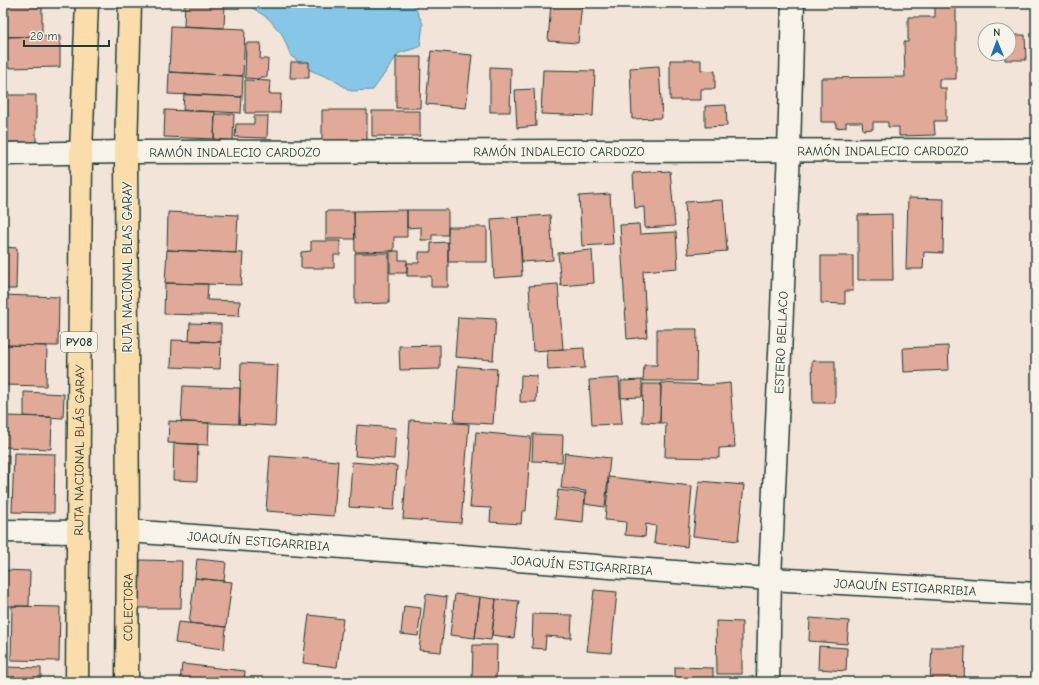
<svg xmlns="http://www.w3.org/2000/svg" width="1039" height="685" font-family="'Comic Neue',sans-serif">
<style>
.water{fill:#86c7e7;stroke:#5d909f}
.building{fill:#e0a998;stroke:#1f3d34}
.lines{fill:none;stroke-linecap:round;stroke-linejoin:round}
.minor-casing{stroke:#1f3d34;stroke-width:25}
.major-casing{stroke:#1f3d34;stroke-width:25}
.highway-casing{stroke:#1f3d34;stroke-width:25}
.minor{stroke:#f7f3e8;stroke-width:22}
.major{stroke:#fbddab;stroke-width:22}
.highway{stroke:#fbddab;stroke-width:22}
.labels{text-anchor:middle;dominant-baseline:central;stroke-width:3;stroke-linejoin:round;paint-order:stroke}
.shield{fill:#f7f3e8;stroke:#60746a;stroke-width:1}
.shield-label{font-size:12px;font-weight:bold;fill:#1f3d34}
.street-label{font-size:13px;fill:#1f3d34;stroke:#f7f3e8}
</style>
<rect width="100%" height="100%" fill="#f2e4d8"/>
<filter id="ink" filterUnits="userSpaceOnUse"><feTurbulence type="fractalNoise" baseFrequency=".025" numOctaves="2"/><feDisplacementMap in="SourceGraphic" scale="8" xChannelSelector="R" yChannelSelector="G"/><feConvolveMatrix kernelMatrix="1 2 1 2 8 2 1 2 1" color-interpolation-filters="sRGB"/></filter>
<g filter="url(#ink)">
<!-- water -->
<path class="water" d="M248,3H413L423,24L420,47L399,53L373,90L351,91L332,79L310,70L291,56L282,34L268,18L248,5Z"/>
<!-- building -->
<path class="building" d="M3,3H42V36L3,37Z
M185,3H225L224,28L184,26Z
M551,3H582L578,43L548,41Z
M935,3H956V79H939V88H946V121H934L935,135L899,136V127H888V122H873V129L863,130L862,122H846V127L836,128V122H821V78L905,77L904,42H908V17H935Z
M171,26L245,29L243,76L169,72Z
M1009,35H1025L1026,60H1005V54H1009Z
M60,36V67L3,68V37Z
M246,43H261L260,59H268L267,77H260V79L245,78Z
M431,51L472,55L466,108L426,104Z
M396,57H421L420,108H396Z
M670,60H701V70L715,71V89H701V100H670Z
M291,62H309V78H290Z
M659,66L662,118L632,119L630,68Z
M490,67L511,68L510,112H490Z
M543,70L595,71L593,116L541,114Z
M169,72L243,76L242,97L168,94Z
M245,80L270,81L269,94H281L280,113H245Z
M534,89L536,126L517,128L515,90Z
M184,94L242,97L241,113L183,110Z
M3,95H36V142H3Z
M726,105L727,126L705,127V106Z
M165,110L215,112L214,139L164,137Z
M322,110H367V144H322Z
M372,111H420V136H372Z
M215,114H234L233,141L214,139Z
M254,116H268L267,138L235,137L236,124H254Z
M670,171L675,226L645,228L644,207L635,208L633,173Z
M610,194L613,244L582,246L579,196Z
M908,198L944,199L943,253L924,252L923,269H906Z
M723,200L727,251L688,254L685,202Z
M407,210H448V235H432V240H421V227L407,228Z
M407,210V237H394V251L355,252L354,211Z
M326,211H354L355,239H326Z
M168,212L238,215L236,253L167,250Z
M892,214L893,280H858V215Z
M550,215L553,260L522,262L519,217Z
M519,217L522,276L494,278L491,219Z
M639,224L640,234L676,232L678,268L643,271L647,337L627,339L620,225Z
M448,227H487V262H448Z
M311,241H340V255H334V268H301V252L311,251Z
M448,242V287H431V276H407V263H419V252H431V243Z
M3,247L17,248L16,289H3Z
M167,250L243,253L241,285L165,283Z
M592,250L594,283L561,286L558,253Z
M390,251H399V260H407V273H390Z
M355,253H389V303L355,304Z
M821,256H853V291H845V304L821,303Z
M165,283L208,284L207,300L240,301L239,316L164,314Z
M558,284L563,349L533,351L529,286Z
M3,295L59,297L58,346L3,345Z
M458,317L496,319L493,360L455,357Z
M190,323L221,324V342L189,340Z
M657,329H697L696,381H643L644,365H657Z
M172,340L221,342L220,369L171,367Z
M3,345L47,346L46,386L3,385Z
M440,345V369L400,370L399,346Z
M948,346L949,370L904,372L903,348Z
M584,348L585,368L548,370L547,350Z
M812,361H835V403H813Z
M241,363L278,365L275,426L239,424Z
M458,366L497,369L493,424L454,422Z
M521,375L537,376L536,402H520Z
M619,378L622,424L592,425L589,380Z
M642,380V397L621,398V381Z
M661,383L710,385L730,383L735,447L719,448V458L665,457L666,423H660Z
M643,384H661L660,423L642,422Z
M183,386L240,388L239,424L181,422Z
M24,392L64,394L63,418L24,416Z
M3,416L52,417L51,449L3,447Z
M410,420L469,424L461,523L403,519Z
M169,421L209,423L208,445L168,443Z
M357,425L396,428L394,459L355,456Z
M476,432L531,437L526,511H522L521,524L490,522L491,508L470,507Z
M533,434L563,435L562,462L532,461Z
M174,443L198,444L197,481L173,480Z
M14,453L55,454L54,513L12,512Z
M565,453L610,458L605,507L585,504L586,491H585L561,488Z
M3,455H9L8,504H3Z
M270,456L338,461L334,516L266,511Z
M352,462L397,466L394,510L349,507Z
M609,477L692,486L687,547L654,543L656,526L646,524L645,537L625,535L626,522L605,520Z
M699,481L744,485L738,541L693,536Z
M558,490L585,493L583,522L555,519Z
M197,559L226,562L224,581L195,578Z
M140,560L182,561L181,608H139Z
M3,570L30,571L29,606H3Z
M195,578L232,582L226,627L189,623Z
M594,590L617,592L611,653L587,651Z
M426,594L447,597L441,652L419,650Z
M455,594L480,597L475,638L450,635Z
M480,597L496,599L491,640L475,638Z
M496,599L519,601L514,638L492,635Z
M12,606L60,607L59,661L11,660Z
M404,606L421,608L418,636L401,634Z
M533,614L572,615L571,638L546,636L545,649L532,648Z
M309,615L343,619L337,667L303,663Z
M810,618L849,621L847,644L809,641Z
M716,621L742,622V674H717Z
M178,622L226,627L224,649L175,643Z
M473,645H497L496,682H472Z
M819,646L847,648L846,671L818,669Z
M932,647H965L964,682H930Z
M182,664L245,671L244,682H180Z
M3,667L41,668V682H3Z
M675,667L713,668V682H675Z
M1020,677L1036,678V682H1020Z"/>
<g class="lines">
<!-- minor casing -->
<g class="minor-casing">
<g id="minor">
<path id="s1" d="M3,154L126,152L1036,150"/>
<path d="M3,531L78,532"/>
<path id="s2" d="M128,531L770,579L1036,594"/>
<path id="s3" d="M768,682L770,579L789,151L793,3"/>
</g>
</g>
<!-- major casing -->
<g class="major-casing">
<g id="major">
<path id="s4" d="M127,682L128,531L126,152L130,3"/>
</g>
</g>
<!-- highway casing -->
<g class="highway-casing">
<g id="highway">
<path id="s5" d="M77,682L81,152L87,3"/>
</g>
</g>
<!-- minor -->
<use href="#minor" class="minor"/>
<!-- major -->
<use href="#major" class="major"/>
<!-- highway -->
<use href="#highway" class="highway"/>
</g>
</g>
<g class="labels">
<!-- shield labels -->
<rect class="shield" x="61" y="332" width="36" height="20" rx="3"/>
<g class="shield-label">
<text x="79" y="342">PY08</text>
</g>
<!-- street labels -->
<g class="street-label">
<text stroke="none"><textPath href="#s1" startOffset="880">RAMÓN INDALECIO CARDOZO</textPath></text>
<text stroke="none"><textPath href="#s1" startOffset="556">RAMÓN INDALECIO CARDOZO</textPath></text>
<text stroke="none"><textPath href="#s1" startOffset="232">RAMÓN INDALECIO CARDOZO</textPath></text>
<text transform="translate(127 267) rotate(-90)">RUTA NACIONAL BLAS GARAY</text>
<text stroke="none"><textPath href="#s3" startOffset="340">ESTERO BELLACO</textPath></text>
<text stroke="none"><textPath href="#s5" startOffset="232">RUTA NACIONAL BLÁS GARAY</textPath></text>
<text stroke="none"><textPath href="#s2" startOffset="131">JOAQUÍN ESTIGARRIBIA</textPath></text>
<text stroke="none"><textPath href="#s2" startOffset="455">JOAQUÍN ESTIGARRIBIA</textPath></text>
<text stroke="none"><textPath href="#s2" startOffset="779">JOAQUÍN ESTIGARRIBIA</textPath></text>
<text stroke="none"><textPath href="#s4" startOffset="75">COLECTORA</textPath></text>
</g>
</g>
<!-- margin -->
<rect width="1039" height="685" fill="none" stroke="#f7f3e8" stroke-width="16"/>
<rect x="8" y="8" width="1023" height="669" fill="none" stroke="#1f3d34" stroke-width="1.5" filter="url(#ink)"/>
<!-- north arrow -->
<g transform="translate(997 42) rotate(359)"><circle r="19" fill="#f7f3e8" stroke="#a1aaa0"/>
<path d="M0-3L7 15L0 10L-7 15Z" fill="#1f6fb2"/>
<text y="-6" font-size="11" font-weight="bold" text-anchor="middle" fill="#1f3d34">N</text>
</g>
<!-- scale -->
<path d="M24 40v6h85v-6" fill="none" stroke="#1f3d34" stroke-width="2"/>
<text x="30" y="40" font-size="12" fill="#1f3d34" stroke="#f7f3e8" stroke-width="3" paint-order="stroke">20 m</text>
</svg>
